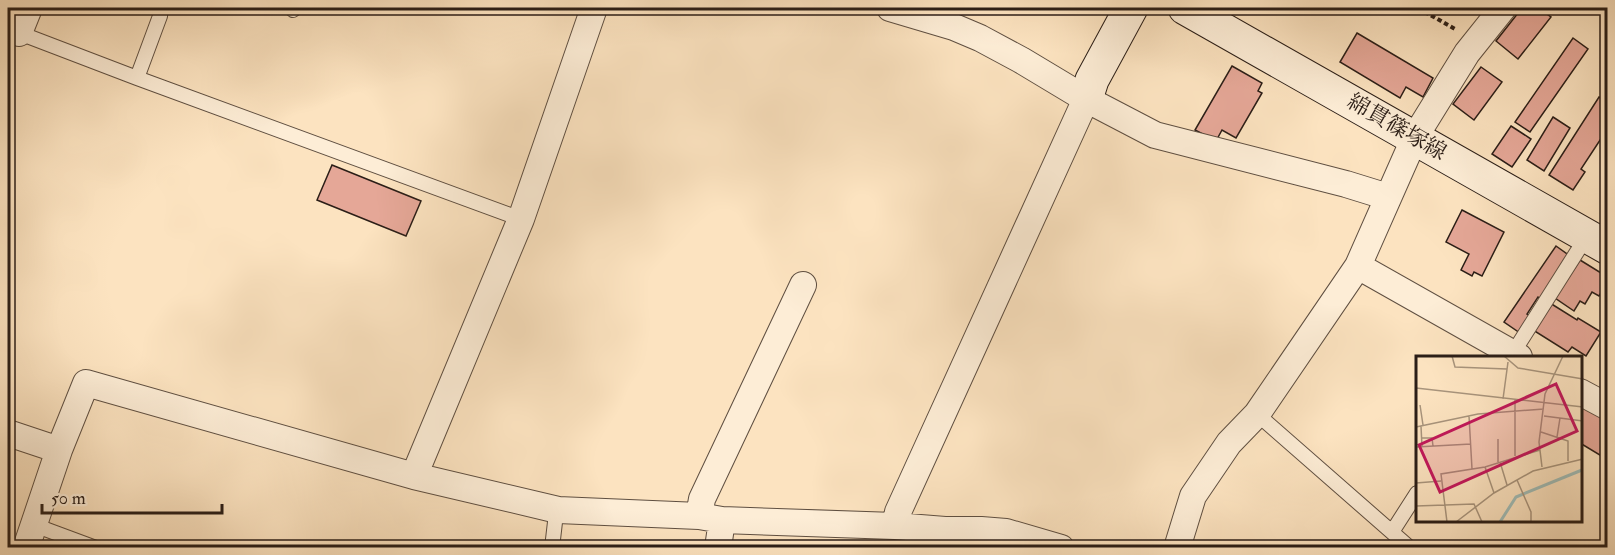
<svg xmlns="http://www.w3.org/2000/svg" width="1615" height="555" font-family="'IM FELL Double Pica','Noto Serif JP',serif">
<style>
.building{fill:#e5a797;stroke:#2b1e17;stroke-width:1.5}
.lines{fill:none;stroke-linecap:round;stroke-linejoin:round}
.lane-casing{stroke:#5f4f41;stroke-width:16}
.street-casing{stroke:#5f4f41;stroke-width:28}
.secondary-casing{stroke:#2b1e17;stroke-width:35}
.path{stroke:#2b1e17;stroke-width:4;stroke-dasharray:4.5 3;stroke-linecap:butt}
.lane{stroke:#fdedd6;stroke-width:14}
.street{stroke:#fdedd6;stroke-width:26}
.secondary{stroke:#fdedd6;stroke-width:33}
.labels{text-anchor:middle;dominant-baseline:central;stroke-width:4.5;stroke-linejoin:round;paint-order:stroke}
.street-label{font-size:22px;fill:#2b1e17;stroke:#fdedd6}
.inset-river{fill:none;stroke:#a0bdb8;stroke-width:3}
.inset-road{fill:none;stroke:#a8947c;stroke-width:1.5}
.view{fill:#c2185b;fill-opacity:0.15;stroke:#c2185b;stroke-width:3}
.inset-edge{fill:none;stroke:#2b1e17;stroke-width:3}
</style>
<rect width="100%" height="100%" fill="#fce3c0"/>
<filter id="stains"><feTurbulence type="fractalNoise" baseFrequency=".00333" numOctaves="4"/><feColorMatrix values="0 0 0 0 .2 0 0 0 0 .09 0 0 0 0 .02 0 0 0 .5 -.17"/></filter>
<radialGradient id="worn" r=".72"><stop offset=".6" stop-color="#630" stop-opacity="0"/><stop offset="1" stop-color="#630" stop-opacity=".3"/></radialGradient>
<!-- building -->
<path class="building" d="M1522,8H1538L1551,17L1518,59L1496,41Z
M1357,33L1433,78L1423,97L1406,87L1400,98L1340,62Z
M1573,38L1588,49L1530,132L1515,122Z
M1232,66L1262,83L1258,91L1262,93L1236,138L1222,130L1216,141L1195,130Z
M1481,67L1502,82L1474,120L1453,104Z
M1599,97L1608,102V128L1581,169L1585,172L1573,190L1549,175Z
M1553,117L1570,128L1544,171L1527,160Z
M1511,126L1531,139L1512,167L1492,154Z
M332,165L421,201L406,236L317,200Z
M1462,210L1504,232L1482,276L1474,272L1472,276L1461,270L1469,254L1446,242Z
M1556,246L1570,256L1541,299L1538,297L1527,314L1531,317L1520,333L1504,322Z
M1580,260L1606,276L1601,283L1606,285L1599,296L1592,292L1585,304L1580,301L1574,311L1555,298Z
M1550,303L1577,320L1578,318L1601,332L1586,356L1572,347L1568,352L1533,330Z
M1580,403L1608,419V460L1580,443Z"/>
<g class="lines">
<!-- lane casing -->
<g class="lane-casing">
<path id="lane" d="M293,10L294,8
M14,31L137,78L521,219
M137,78L160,16L161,8
M1513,353L1587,236
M1257,414L1410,548
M34,525L96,548
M1392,532L1417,493
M552,548L555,522L558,510"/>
</g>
<!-- street casing -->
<g class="street-casing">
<path id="street" d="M890,8L954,27L980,38L1021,60L1086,99L1155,135L1346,184L1388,197
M19,33L29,8
M1358,266L1519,357
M1580,392L1608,407
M8,433L59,450
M414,476L521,219L594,8
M699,516L702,499L803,285
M895,526L898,512L1086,99
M26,548L59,450L86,383L414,476L558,510L699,516L722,520L895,526L945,530H981L1006,532L1061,548
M718,548L722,520
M1177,548L1193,496L1229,443L1257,414L1358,266L1415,137L1467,53L1503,8"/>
</g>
<!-- secondary casing -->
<g class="secondary-casing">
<path id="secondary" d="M1185,8L1608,248
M1086,99L1092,80L1131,8"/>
</g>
<!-- path -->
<path class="path" d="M1418,8L1455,29"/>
<!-- lane -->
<use href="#lane" class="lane"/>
<!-- street -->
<use href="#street" class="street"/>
<!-- secondary -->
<use href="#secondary" class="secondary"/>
</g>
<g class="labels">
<!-- street labels -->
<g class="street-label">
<text transform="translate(1397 127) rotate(30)">綿貫篠塚線</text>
</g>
</g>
<!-- overview -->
<g transform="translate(1416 356)">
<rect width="166" height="166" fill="#fce3c0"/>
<path class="inset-river" d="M84,166L100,141L166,114"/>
<path class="inset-road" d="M36,0L39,11L91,13M88,0L102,12L167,23M0,32L167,51M87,43L92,6M4,49L7,69M53,60L56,113M128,60L167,65M5,70L6,91M0,71L62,58L128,53M125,76L152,85V105M141,81L144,62M5,82H16L17,90M0,91L55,88M99,100V44M82,106V83M84,106L91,129M69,111L78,137M126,111L123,86L129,38L147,0M101,124L115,156V166M0,127L25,125M0,150L58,148L66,166M31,166L25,118L69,111L124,94M40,166L78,137L117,115L167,103"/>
<path class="view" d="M140,28L161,75L24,136L3,89Z"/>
<rect width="166" height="166" class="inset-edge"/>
</g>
<!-- margin -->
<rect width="1615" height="555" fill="none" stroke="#fce3c0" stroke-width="30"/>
<rect x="9" y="9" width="1597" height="537" fill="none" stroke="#2b1e17" stroke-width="3"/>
<rect x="15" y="15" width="1585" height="525" fill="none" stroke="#2b1e17" stroke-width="1.5"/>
<!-- scale -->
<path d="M42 504v9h180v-9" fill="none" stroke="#2b1e17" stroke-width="3"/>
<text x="51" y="504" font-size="18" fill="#2b1e17" stroke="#fdedd6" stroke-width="4.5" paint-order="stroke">50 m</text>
<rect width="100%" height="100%" filter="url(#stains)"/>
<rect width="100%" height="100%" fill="url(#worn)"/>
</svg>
